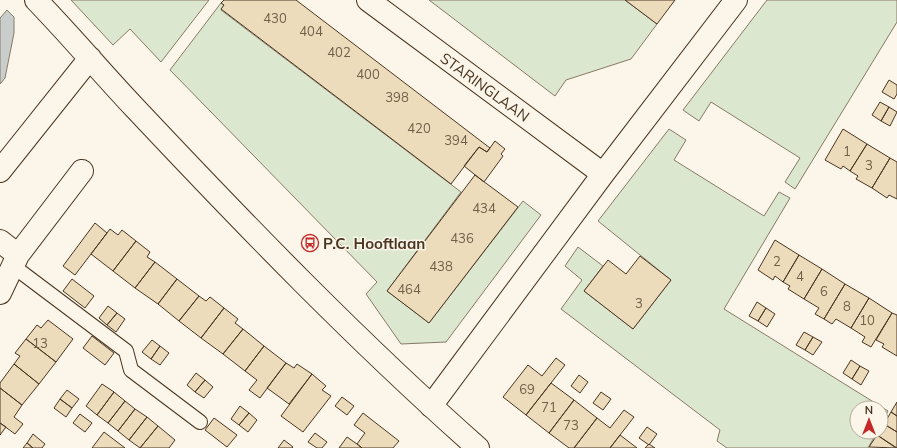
<svg xmlns="http://www.w3.org/2000/svg" width="897" height="448" font-family="Mulish,sans-serif">
<style>
.green{fill:#dce7d0;stroke:#887966}
.water{fill:#c9cecd;stroke:#887966}
.building{fill:#ecdcbc;stroke:#4a3520}
.lines{fill:none;stroke-linecap:round;stroke-linejoin:round}
.lane-casing{stroke:#4a3520;stroke-width:16}
.street-casing{stroke:#4a3520;stroke-width:24}
.secondary-casing{stroke:#4a3520;stroke-width:24}
.lane{stroke:#fbf6e9;stroke-width:14}
.street{stroke:#fbf6e9;stroke-width:22}
.secondary{stroke:#fbf6e9;stroke-width:22}
.labels{text-anchor:middle;dominant-baseline:central;stroke-width:3;stroke-linejoin:round;paint-order:stroke}
.number-label{font-size:13px;fill:#725f47}
.street-label{font-size:15px;fill:#4a3520;stroke:#fbf6e9}
.poi-label{font-size:15px;font-weight:bold;fill:#4a3520;stroke:#fbf6e9;text-anchor:start}
</style>
<rect width="100%" height="100%" fill="#fbf6e9"/>
<!-- green -->
<path class="green" d="M71,0H209L161,62L130,29L113,45Z
M429,0H625L657,24L631,59L566,80L555,96Z
M767,0H897V22L795,189L785,182L800,158L711,102L699,121L683,110Z
M221,3L224,5L221,10L461,192L387,291L429,323L523,201L541,215L446,342L401,344L366,294L377,282L170,70Z
M669,129L686,140L674,160L764,216L779,192L790,198L724,309L888,411L881,424V408H857V432H877L868,448H727L717,441L720,430L561,309L582,280L565,266L578,247L603,266L584,291L633,329L671,280L598,221Z"/>
<!-- water -->
<path class="water" d="M7,10L14,17V33L5,78L0,84V18Z"/>
<!-- building -->
<path class="building" d="M224,0H296L490,148L487,152L479,147L451,184L221,9L224,5L221,3Z
M625,0H675L657,24Z
M889,80L897,85V94L894,99L882,92Z
M880,102L889,107L881,121L872,115Z
M889,107L897,112L890,126L881,121Z
M843,129L867,144L850,171L843,166L841,169L825,160Z
M495,141L505,149L501,154L503,156L484,182L464,166L479,147L487,152Z
M867,144L890,158L872,188L856,179L858,176L850,171Z
M890,158L897,162V199L889,195L887,198L872,188Z
M475,175L518,207L429,323L387,291Z
M95,223L107,233L75,275L63,266Z
M110,229L118,235L122,230L136,241L113,271L91,254Z
M775,240L799,255L783,282L775,276L773,280L758,270Z
M136,241L150,252L147,257L155,262L135,288L113,271Z
M799,255L822,269L804,299L788,289L790,286L783,282Z
M640,256L671,280L633,329L584,291L608,260L626,274Z
M155,262L177,279L158,304L135,288Z
M822,269L845,284L824,319L815,314L819,308L804,299Z
M72,279L94,296L85,308L63,291Z
M177,279L199,296L179,321L158,304Z
M845,284L869,298L851,328L836,319L832,324L824,319Z
M199,296L206,301L210,297L224,308L201,338L179,321Z
M869,298L892,313L871,347L862,342L865,337L851,328Z
M757,302L766,308L758,321L749,316Z
M108,306L117,313L107,325L99,318Z
M224,308L238,319L235,323L243,329L223,354L201,338Z
M766,308L775,314L767,327L758,321Z
M117,313L125,319L116,332L107,325Z
M892,313L897,315V356L882,347L884,344L876,340Z
M48,320L73,339L56,362L26,339L37,325L41,328Z
M243,329L264,346L245,371L223,354Z
M804,332L813,337L805,350L796,345Z
M92,336L114,353L105,365L83,348Z
M813,337L822,342L813,355L805,350Z
M26,339L56,362L39,384L14,364L20,356L15,353Z
M152,340L160,346L151,359L142,352Z
M160,346L169,353L160,365L151,359Z
M264,346L286,363L260,398L249,390L257,380L245,371Z
M556,358L565,365L526,415L503,397L528,365L542,376Z
M851,360L860,366L852,379L843,373Z
M286,363L294,368L297,364L312,374L289,404L267,388Z
M14,364L39,384L22,405L0,388V383Z
M860,366L869,371L861,385L852,379Z
M196,373L205,380L195,392L187,385Z
M312,374L326,386L322,390L331,396L303,432L281,416Z
M579,375L588,382L580,393L571,386Z
M205,380L213,387L204,398L195,392Z
M551,383L574,400L549,433L526,415Z
M102,384L114,392L97,415L86,406Z
M0,388L22,405L14,417L23,424L15,434L0,423Z
M67,390L79,399L72,408L60,399Z
M114,392L125,401L108,423L97,415Z
M601,392L611,399L603,410L593,403Z
M342,397L354,406L347,415L335,406Z
M60,399L72,408L66,417L54,408Z
M574,400L597,418L574,448H569L549,433Z
M125,401L135,409L118,431L108,423Z
M897,402V416L891,412Z
M240,406L249,413L239,425L231,419Z
M135,409L147,417L129,440L118,431Z
M624,410L634,417L610,448H574L597,418L610,428Z
M891,412L897,416V432L884,424Z
M249,413L257,420L248,432L239,425Z
M363,413L399,441L393,448H362L357,444L365,433L354,425Z
M80,414L92,423L85,432L73,423Z
M147,417L158,426L140,448L129,440Z
M214,418L237,435L227,447L205,430Z
M0,423L6,427L0,435Z
M884,424L897,432V448L877,435L881,432Z
M158,426L175,440L169,448H140Z
M647,427L657,434L649,445L639,438Z
M104,432L125,448H92Z
M315,433L327,442L322,448H317L308,442Z
M33,434L45,444L42,448H33L27,443Z
M620,435L637,448H610Z
M877,435L896,448L869,447Z
M347,437L357,444L362,448H339Z
M284,440L293,447L292,448H278Z
M27,443L33,448H23Z
M649,444L655,448H645Z"/>
<g class="lines">
<!-- lane casing -->
<g class="lane-casing">
<path id="lane" d="M13,266L126,351L131,370L200,422"/>
</g>
<!-- street casing -->
<g class="street-casing">
<path id="street" d="M368,0L603,174
M0,241L18,255
M0,293L18,255L82,171
M431,406L603,174L736,0"/>
</g>
<!-- secondary casing -->
<g class="secondary-casing">
<path id="secondary" d="M36,0C70,35 101,72 134,107C245,225 357,341 478,448
M0,171L90,58"/>
</g>
<!-- lane -->
<use href="#lane" class="lane"/>
<!-- street -->
<use href="#street" class="street"/>
<!-- secondary -->
<use href="#secondary" class="secondary"/>
</g>
<!-- icons -->
<defs>
<g id="bus-ring" transform="scale(0.9)"><circle r="9.5" fill="#fbf6e9" stroke="#c62828" stroke-width="1.5"/><path d="M-5-6H5V4H4V6H2V4H-2V6H-4V4H-5ZM-3.5-4V0h7V-4ZM-3.5 1.2v1.5H-2V1.2ZM2 1.2v1.5H3.5V1.2Z" fill="#c62828"/></g>
</defs>
<g fill-rule="evenodd">
<use href="#bus-ring" x="310" y="243"/>
</g>
<g class="labels">
<!-- number labels -->
<g class="number-label">
<text x="275" y="18">430</text>
<text x="311" y="31">404</text>
<text x="339" y="52">402</text>
<text x="368" y="74">400</text>
<text x="397" y="97">398</text>
<text x="419" y="128">420</text>
<text x="456" y="140">394</text>
<text x="847" y="151">1</text>
<text x="869" y="165">3</text>
<text x="484" y="208">434</text>
<text x="462" y="238">436</text>
<text x="777" y="261">2</text>
<text x="441" y="266">438</text>
<text x="800" y="276">4</text>
<text x="409" y="289">464</text>
<text x="824" y="291">6</text>
<text x="639" y="303">3</text>
<text x="847" y="306">8</text>
<text x="867" y="320">10</text>
<text x="40" y="343">13</text>
<text x="527" y="389">69</text>
<text x="549" y="407">71</text>
<text x="571" y="425">73</text>
</g>
<!-- street labels -->
<g class="street-label">
<text transform="translate(485 87) rotate(36)">STARINGLAAN</text>
</g>
<!-- poi labels -->
<g class="poi-label">
<text x="323" y="243">P.C. Hooftlaan</text>
</g>
</g>
<!-- north arrow -->
<g transform="translate(869 420)"><circle r="19" fill="#fbf6e9" stroke="#b4a999"/>
<path d="M0-3L7 15L0 10L-7 15Z" fill="#c62828"/>
<text y="-6" font-size="11" font-weight="bold" text-anchor="middle" fill="#4a3520">N</text>
</g>
</svg>
